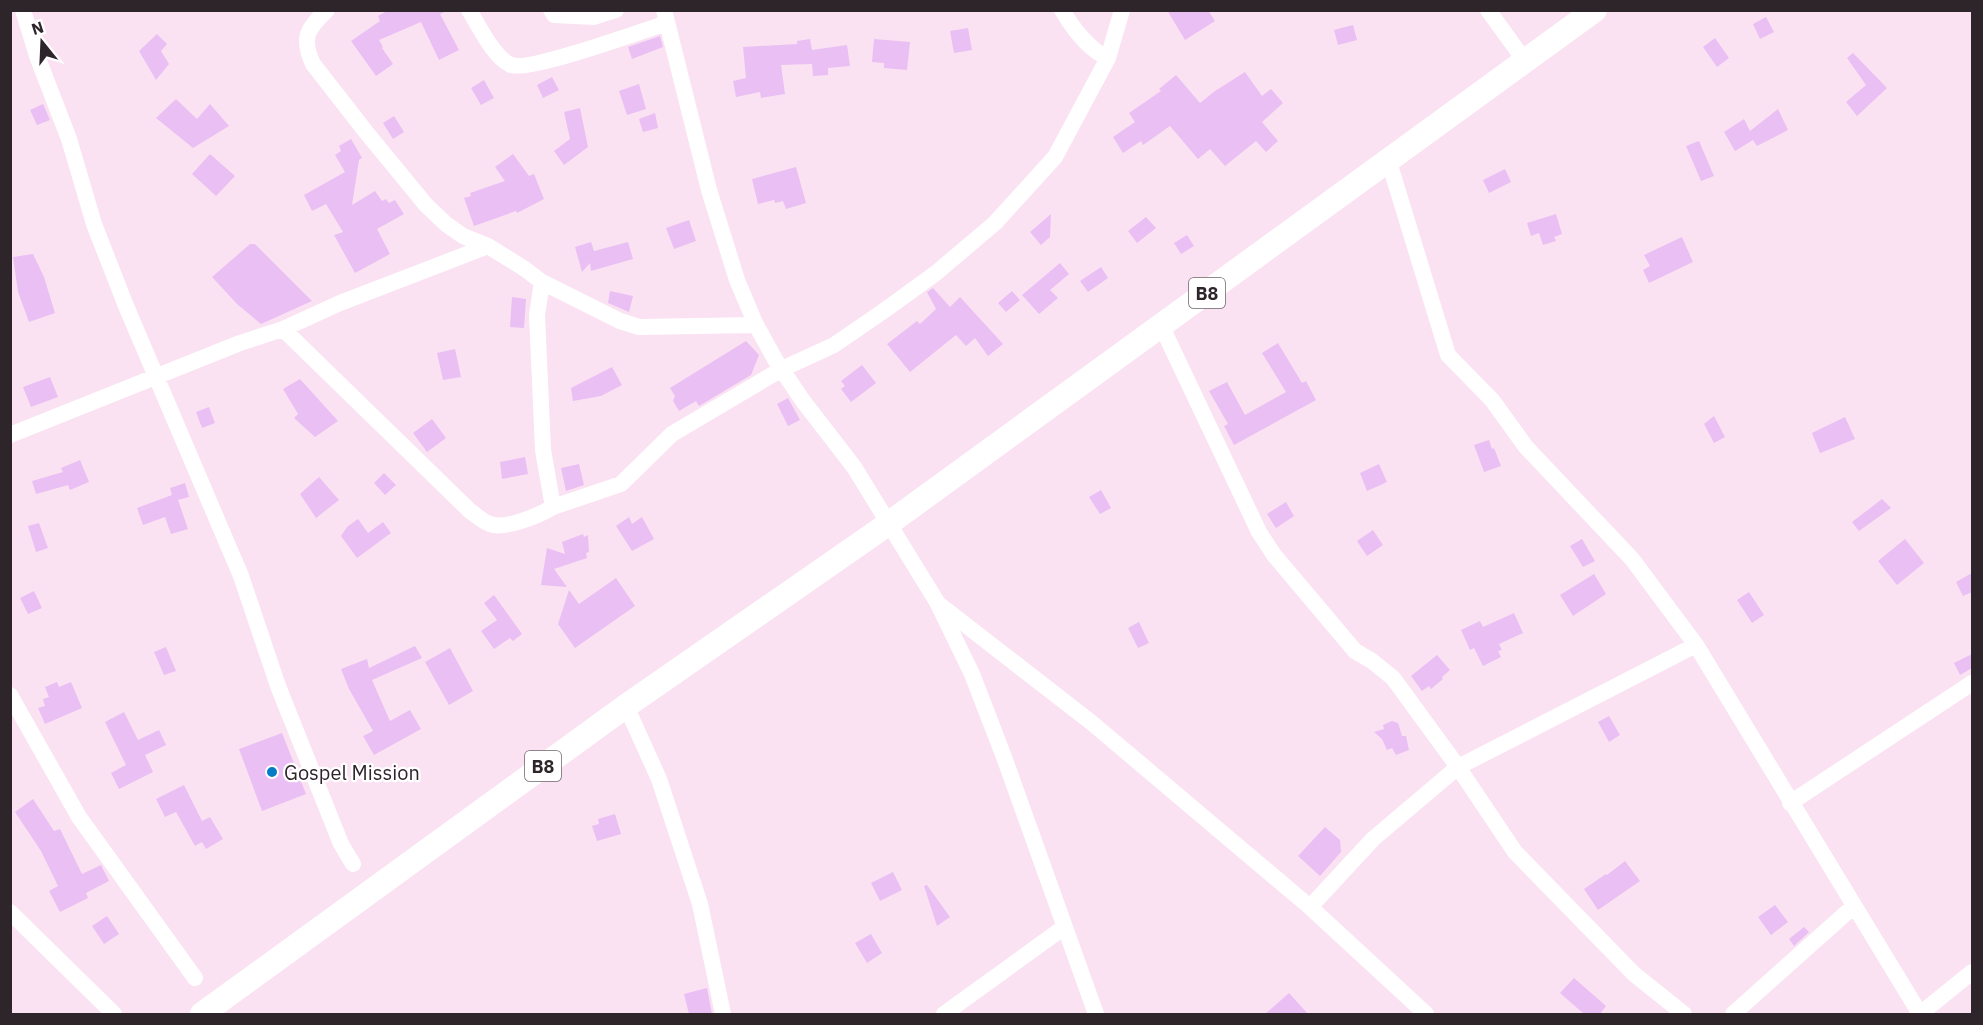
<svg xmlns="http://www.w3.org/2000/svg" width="1983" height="1025" font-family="'IBM Plex Sans',sans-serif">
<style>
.building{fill:#eabff4}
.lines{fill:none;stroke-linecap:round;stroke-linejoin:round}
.minor{stroke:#fff;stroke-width:16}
.highway{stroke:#fff;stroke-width:24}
.poi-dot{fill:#057bc5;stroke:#fff;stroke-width:2}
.labels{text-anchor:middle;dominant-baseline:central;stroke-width:4.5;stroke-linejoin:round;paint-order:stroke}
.shield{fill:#fff;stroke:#6d666b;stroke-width:1.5}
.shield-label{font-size:18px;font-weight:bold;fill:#2e252b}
.poi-label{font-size:20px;fill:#2e252b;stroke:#fff;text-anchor:start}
</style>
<rect width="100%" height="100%" fill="#fae2f2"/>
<!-- building -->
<path class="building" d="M389,10H449L440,14L459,50L439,60L421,22L379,40L383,47L382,48L393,64L376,76L351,41L380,21L378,16Z
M1167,10H1208L1215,21L1185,40Z
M1766,17L1774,32L1760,39L1753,24Z
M1353,25L1357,40L1338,45L1334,30Z
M968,28L972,50L954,53L950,31Z
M157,34L167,44L161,51L169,64L156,80L139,51Z
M660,36L663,47L632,59L628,47Z
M1715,38L1729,58L1717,67L1703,47Z
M810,39L812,50L847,45L850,66L828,68V75L813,76L812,64L781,65L785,94L761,98L760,92L736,97L733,81L746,78L743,47L797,44V41Z
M874,39L910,42L907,70L884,68V63L872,62Z
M1853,53L1887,88L1857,116L1846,102L1866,85L1847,58Z
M1245,72L1262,96L1271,89L1283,103L1262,122L1278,141L1266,152L1256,141L1225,166L1210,149L1198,159L1170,126L1143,145L1141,141L1123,153L1113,137L1135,122L1129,113L1161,91L1159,89L1176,75L1200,103L1215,91Z
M552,77L559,90L543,98L537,85Z
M484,80L494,98L481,105L471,88Z
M639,84L646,109L627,115L619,91Z
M176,99L197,119L210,104L229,126L193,148L156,118Z
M43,104L50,120L37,125L30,110Z
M580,108L588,147L564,165L554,151L570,139L564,112Z
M1778,109L1788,130L1757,146L1753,140L1735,151L1724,132L1744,119L1750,131Z
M655,113L658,128L643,132L639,119Z
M394,116L404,132L393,139L383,123Z
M351,139L362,158L359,160L352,205L375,191L382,201L386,199L389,203L395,200L404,214L377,229L390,254L355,273L334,235L343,232L326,204L312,211L304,195L345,172L335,155L341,151L339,146Z
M1699,141L1714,176L1701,181L1686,146Z
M210,154L235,176L216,196L192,174Z
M513,154L529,176L534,174L544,199L517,213L516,211L474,226L464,198L471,196L470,193L505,181L495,167Z
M796,167L806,203L786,209L783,201L775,203L774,200L758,204L752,179Z
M1505,169L1511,182L1489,193L1483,180Z
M1051,214L1050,237L1041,245L1030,232Z
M1556,214L1562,234L1554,237L1556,241L1543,245L1539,233L1531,236L1527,223Z
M1146,217L1156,228L1137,243L1128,231Z
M689,220L696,241L674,249L666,228Z
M1187,235L1194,246L1181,254L1174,243Z
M1682,237L1693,262L1649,283L1643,270L1650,266L1644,255Z
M591,242L594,251L628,242L633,259L591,271L590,263L582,272L575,247Z
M250,244H255L312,301L261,324L237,304L212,277Z
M33,254L44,277L55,313L29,322L18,292L13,257Z
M1060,263L1069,274L1050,290L1058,298L1039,314L1022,295Z
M1101,267L1108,278L1088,292L1080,281Z
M933,288L950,307L960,297L1003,344L988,356L975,338L966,346L956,335L910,372L887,344L917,321L920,324L936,309L927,292Z
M610,291L633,296L629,312L608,303Z
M1012,291L1020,300L1006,312L998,303Z
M512,297L526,299L524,328L510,327Z
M746,341L759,355L751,375L699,406L696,401L679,411L673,401L675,396L670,388Z
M1278,343L1302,383L1306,381L1316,400L1234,445L1224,426L1228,424L1209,391L1227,382L1245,415L1286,392L1262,353Z
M455,349L461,377L443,380L437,353Z
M862,365L876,383L851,402L841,389L845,386L841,381Z
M612,367L622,385L601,396L573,401L571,388Z
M50,377L58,397L31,407L23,387Z
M300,379L338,421L315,437L294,418L298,414L283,389Z
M788,398L800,420L788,426L777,404Z
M209,407L215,423L202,428L196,412Z
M1714,416L1725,437L1714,443L1704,424Z
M1845,417L1855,439L1820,453L1812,433Z
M432,419L446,438L427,452L413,433Z
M1489,440L1492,449L1494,448L1501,466L1484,472L1474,445Z
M525,457L528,474L502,479L500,462Z
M80,460L89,482L70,490L68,485L36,494L32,481L63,472L61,468Z
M579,464L584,485L566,491L561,468Z
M1379,464L1387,482L1367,491L1360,473Z
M384,473L396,485L385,495L374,483Z
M319,477L339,500L316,518L300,494Z
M185,483L189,497L178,500L188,529L171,534L165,517L143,525L137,508L172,495L170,488Z
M1101,490L1111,508L1100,514L1089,497Z
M1882,499L1891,508L1859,531L1852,522Z
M1286,502L1294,516L1276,528L1267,514Z
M629,517L632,524L642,517L654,539L632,551L616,526Z
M358,519L368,533L383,522L391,533L357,558L341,536L347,527Z
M39,523L48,548L36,552L28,526Z
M1373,530L1383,545L1367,556L1357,541Z
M583,534L584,537L588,535L589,552L586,553L587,558L554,569L567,587L541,585L547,548L565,554L562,542Z
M1582,539L1595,561L1583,567L1570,546Z
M1905,539L1924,563L1897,585L1878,561Z
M1972,573V592L1963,596L1956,582Z
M1594,574L1606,594L1573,616L1560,595Z
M616,578L635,606L575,648L558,624L569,590L579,604Z
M34,591L42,608L28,614L20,598Z
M1749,592L1764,615L1752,623L1737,600Z
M494,595L522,634L513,641L510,638L494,649L481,631L497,620L484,603Z
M1514,613L1523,633L1499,644L1502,650L1498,651L1501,657L1483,666L1474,648L1470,650L1461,630L1480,621L1483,627Z
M1139,622L1149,643L1138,648L1128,628Z
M415,646L422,658L372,680L390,721L410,710L421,729L374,755L363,736L373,731L349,689L341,669L367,659L369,668Z
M166,647L176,671L164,675L154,652Z
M450,648L473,691L449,705L425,662Z
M1972,654V668L1960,675L1954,663Z
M1437,655L1450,670L1442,677L1443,679L1431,689L1429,686L1422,691L1411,676Z
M57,682L59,687L71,682L82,708L45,724L38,708L45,706L43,699L49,697L45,687Z
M124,712L138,740L159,730L166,745L145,755L153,772L119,789L111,773L126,765L105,722Z
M1609,716L1620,735L1609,742L1598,722Z
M1392,721L1398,723L1402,736H1406L1409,750L1396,755L1392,748L1387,750L1382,739L1374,732L1384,729L1383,725Z
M282,733L306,794L262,811L239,749Z
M184,785L202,821L210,817L223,839L206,849L202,842L195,846L176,812L165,817L156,799Z
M33,799L54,831L60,829L82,874L101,865L109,881L86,893L88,898L60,912L49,891L58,886L41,851L15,812Z
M615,814L621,834L597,841L592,826L599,824L598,819Z
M1325,827L1340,840L1341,852L1320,876L1298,856Z
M1625,861L1640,881L1598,910L1584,889L1606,874L1607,875Z
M893,872L902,890L880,901L871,883Z
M927,885L950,917L937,926L924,886Z
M1775,905L1788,922L1771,935L1758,917Z
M107,916L119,934L104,944L92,926Z
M1804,927L1809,932L1794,946L1789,939Z
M871,934L882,953L867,963L855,943Z
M1574,978L1606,1006L1600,1014H1584L1560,993Z
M707,988L712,1014H689L684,994Z
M1289,993L1308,1014H1265Z"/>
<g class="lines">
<!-- minor -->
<path class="minor" d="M23,10L37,56L69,139L94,224L126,306L241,576L278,686L341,844L353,864
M327,10C307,29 301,38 313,64L366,132L426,205L446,224L463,236L488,246
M469,10C479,26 494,58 511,65C529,72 642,31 667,23
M551,10L554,15L594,17L616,10
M664,10L709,190L737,280L756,325L776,361L803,401L854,467L937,602L972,674L1004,757L1096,1014
M1062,10C1072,27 1089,50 1108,58
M1488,10L1525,61
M1389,162L1448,355L1492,400L1526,447L1632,559L1696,645L1920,1014L1972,972
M1161,325L1259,532L1274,555L1355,651L1372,661L1393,678L1458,767L1515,852L1634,974L1684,1014
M283,329L470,511C476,515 483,522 490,524C505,530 540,515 553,507L543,450L537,315L542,282
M10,435L240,343L283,329L340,303L488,246L525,269L542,282L620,321L639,327L756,325
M553,507L621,484L672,434L782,369L834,345L885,310L936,273L995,223L1055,157L1108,58L1122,10
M940,605L1092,723L1310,907L1426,1014
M10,695L79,817L195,978
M626,706L659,779L700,904L723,1014
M1790,803L1972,683
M1310,907L1373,839L1458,767L1696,645
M10,912L114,1014
M944,1014L1063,928
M1733,1014L1854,906"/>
<!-- highway -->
<path class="highway" d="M202,1014L626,706L888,524L1595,10"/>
</g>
<!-- markers -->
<circle class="poi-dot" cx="272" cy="772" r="6"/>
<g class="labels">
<!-- shield labels -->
<g class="shield">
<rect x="1189" y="278" width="36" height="30" rx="4.5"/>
<rect x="525" y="751" width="36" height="30" rx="4.5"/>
</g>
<g class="shield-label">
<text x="1207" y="293">B8</text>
<text x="543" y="766">B8</text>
</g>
<!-- poi labels -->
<g class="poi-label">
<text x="284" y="772">Gospel Mission</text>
</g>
</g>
<!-- border -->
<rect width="1983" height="1025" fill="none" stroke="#2e252b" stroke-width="24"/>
<!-- north arrow -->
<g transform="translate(42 42) rotate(342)" stroke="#ffffff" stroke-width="4.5" paint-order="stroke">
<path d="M0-4.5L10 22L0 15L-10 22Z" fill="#2e252b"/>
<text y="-9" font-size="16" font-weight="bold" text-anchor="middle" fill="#2e252b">N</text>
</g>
</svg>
